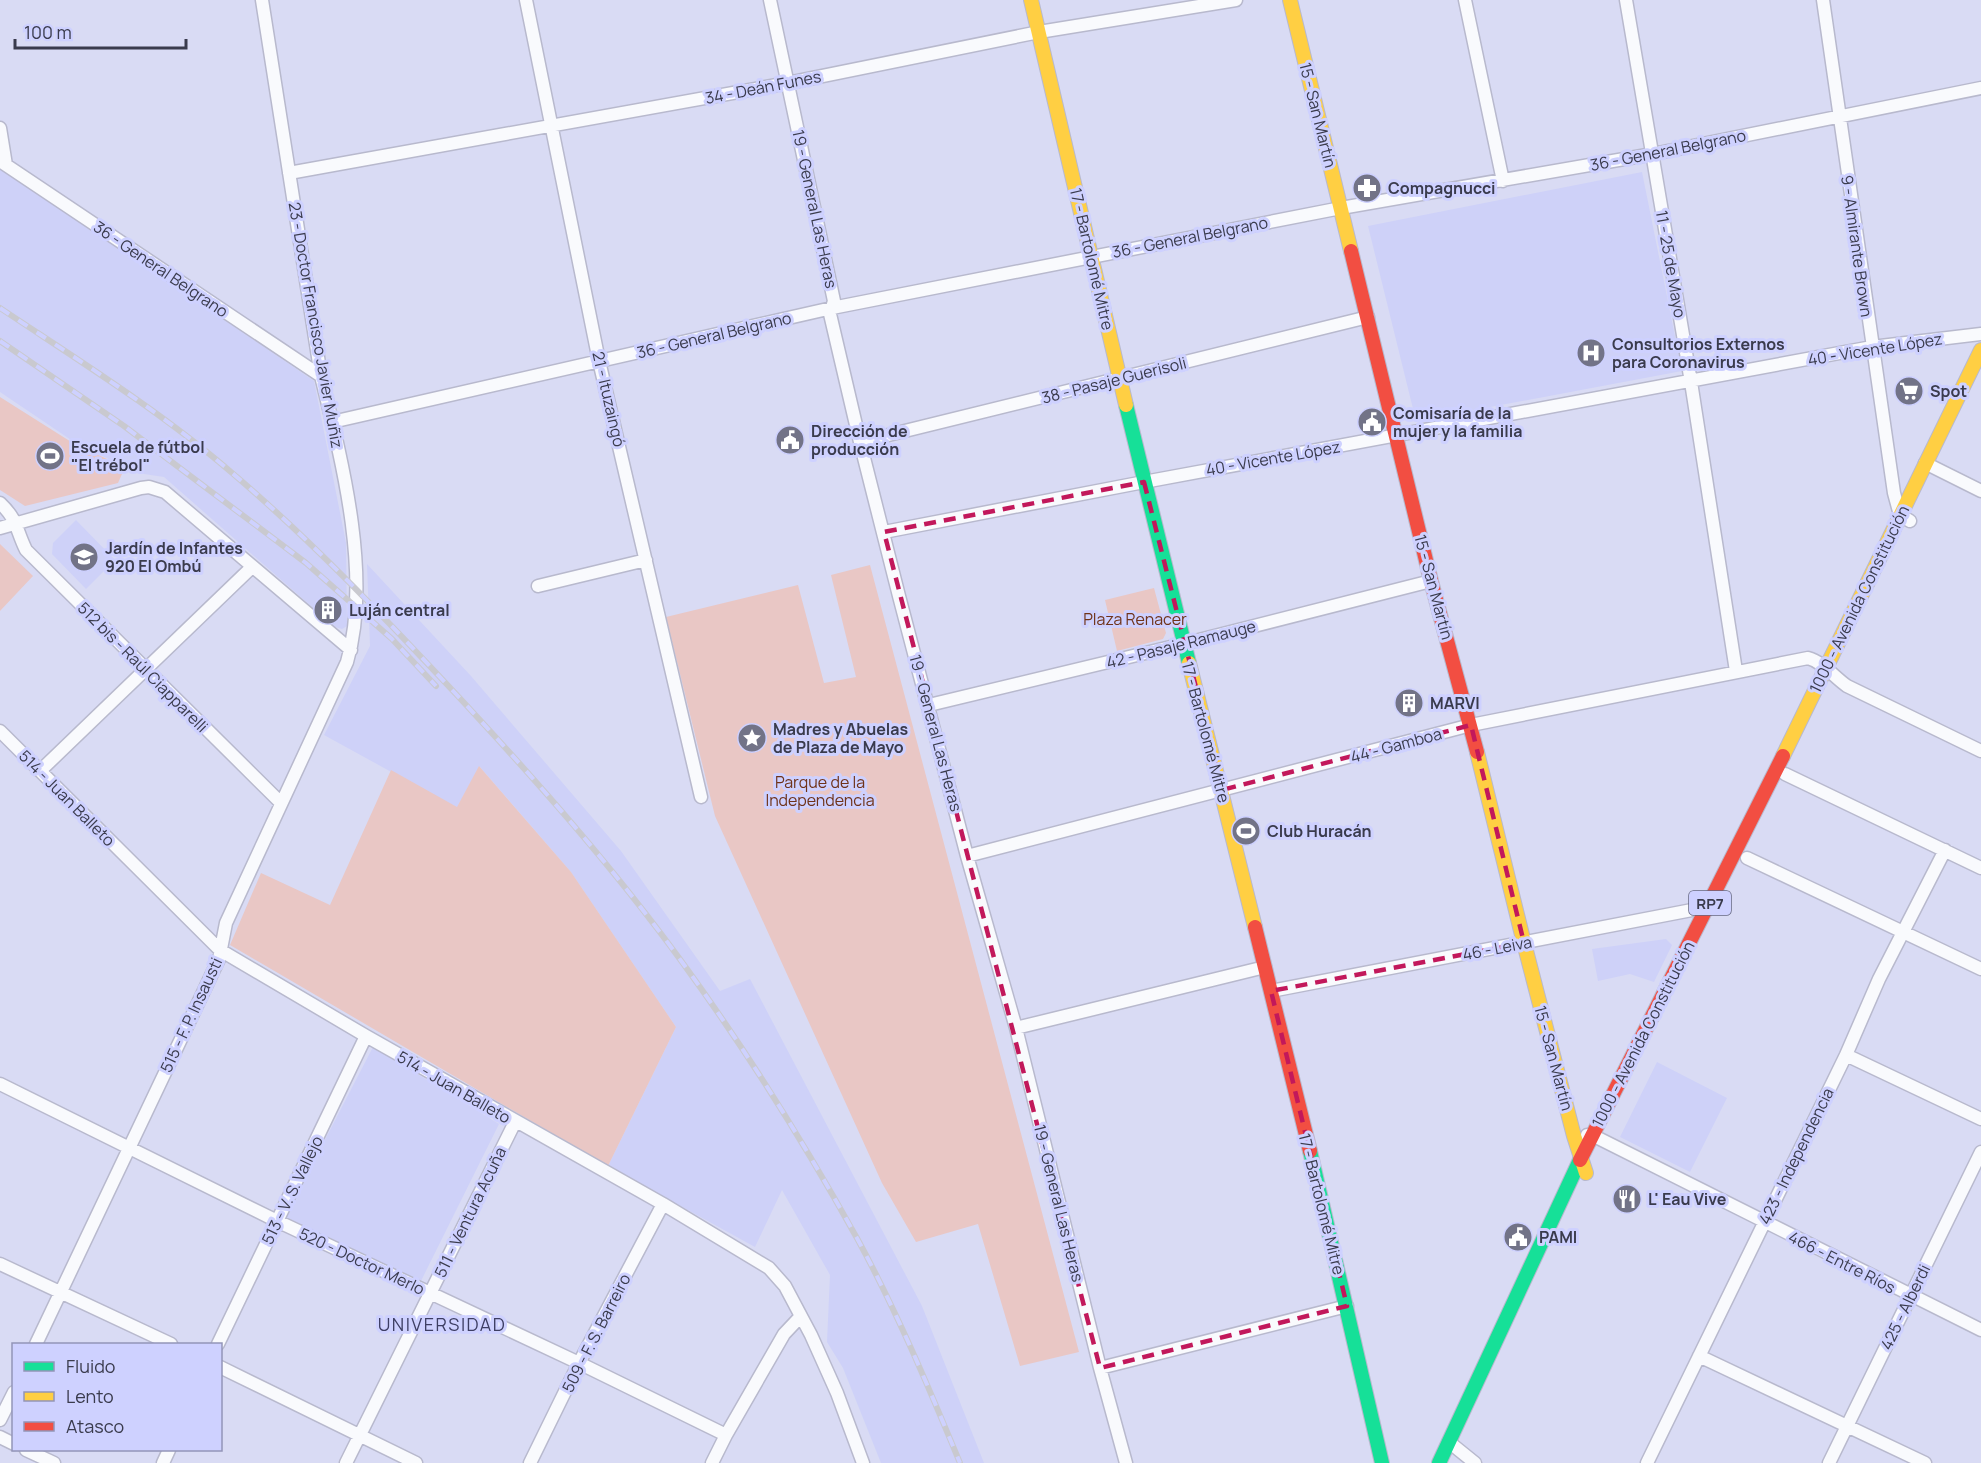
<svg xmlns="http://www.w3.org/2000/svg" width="1981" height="1463" font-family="Manrope,sans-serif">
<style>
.built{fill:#ced1f8}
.green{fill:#e9c7c5}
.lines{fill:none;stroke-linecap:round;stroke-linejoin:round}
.street-casing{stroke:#b8b9cd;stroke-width:15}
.fast-casing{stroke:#b8b9cd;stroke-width:16}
.slow-casing{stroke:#b8b9cd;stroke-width:16}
.jam-casing{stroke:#b8b9cd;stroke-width:16}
.street{stroke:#f9fafd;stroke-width:12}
.fast{stroke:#16e098;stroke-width:14}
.slow{stroke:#ffcf43;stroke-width:14}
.jam{stroke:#f24e42;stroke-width:14}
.rail-casing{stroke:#c9c9cf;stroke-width:6}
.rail{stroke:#ced1ff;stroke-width:4;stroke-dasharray:11;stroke-linecap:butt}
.marked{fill:none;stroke:#c2185b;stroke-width:4.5;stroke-dasharray:12 8;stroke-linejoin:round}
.labels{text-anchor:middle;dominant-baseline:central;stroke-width:6;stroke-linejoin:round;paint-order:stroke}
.shield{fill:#ced1ff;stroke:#666882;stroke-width:1.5}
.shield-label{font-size:15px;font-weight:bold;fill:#3a3b4d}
.street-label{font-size:16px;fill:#3a3b4d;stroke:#ced1ff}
.poi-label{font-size:16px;font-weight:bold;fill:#3a3b4d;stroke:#ced1ff;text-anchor:start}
.park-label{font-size:16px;fill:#6f331a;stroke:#ced1ff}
.neighbourhood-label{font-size:18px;letter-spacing:1.5px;fill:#3d3e63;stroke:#ced1ff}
</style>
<rect width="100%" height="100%" fill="#d9dbf4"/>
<!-- built -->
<path class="built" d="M0,167L314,381L346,543L347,626L342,629L335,627L164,477L144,474L83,448L0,392Z
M1642,172L1682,371L1416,421L1368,226Z
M76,520L115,560L86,589L52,554L53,543Z
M367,564L471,676L621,851L720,991L750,979L922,1306L984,1463H881L843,1368L827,1342L830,1275L782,1190L755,1247L608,1166L676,1027L571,872L480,767L457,808L324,735L370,646Z
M1666,939L1672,945L1654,982L1630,974L1598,981L1592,949Z
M373,1047L499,1124L420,1283L285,1217Z
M1657,1062L1727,1098L1690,1172L1620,1137Z"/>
<!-- green -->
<path class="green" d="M0,397L76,445L125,467L118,483L25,506L0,490Z
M0,544L33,576L0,611Z
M870,565L1079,1352L1020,1366L978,1224L916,1242L882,1183L715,816L666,617L798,585L824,683L856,677L831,575Z
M1154,588L1166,633L1163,639L1117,651L1105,600Z
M479,766L571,872L676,1027L608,1166L230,945L261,873L330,905L391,770L457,807Z"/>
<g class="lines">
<!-- street casing -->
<g class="street-casing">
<path id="street" d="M526,0L599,361L701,797
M770,0L834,301L830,314L860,442L899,596L967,856L1016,1028L1100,1368L1126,1463
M1465,0L1503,181
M1626,0L1691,382L1736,671
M1823,0L1894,493L1900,515L1910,521
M0,128L6,165
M0,161L321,376
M289,173L788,83L1039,32L1236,0
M332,422L832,308L1341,208L1653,154L1981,88
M860,442L1368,317
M1925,463L1981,491
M0,503C18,520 16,530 26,550L281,803
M0,528L141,488L149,487L165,492L351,650
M884,532L1144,482L1872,347L1981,334
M538,586L646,560
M929,705L1183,644L1431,581
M0,731L220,950L366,1036L663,1204L769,1268L785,1286L811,1335L837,1393L863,1463
M40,771L252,567
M1785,774L1981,868
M967,856L1471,725L1808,658C1823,662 1834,677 1847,686L1981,751
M1747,858L1981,969
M1271,991L1723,904
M1016,1028L1265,967
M1846,1055L1981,1119
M0,1084L277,1221L579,1363L726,1435
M1587,1135H1592L1602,1140L1981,1330
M0,1264L171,1344
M36,1344L219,959L226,923L347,662C372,577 342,461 321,376L262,0
M218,1344L366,1036
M1699,1356L1925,1463
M220,1367L416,1463
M1100,1368L1347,1306
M0,1420L14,1392
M0,1437L14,1444
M1449,1442L1475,1463
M26,1450L54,1463
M163,1463L169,1450
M346,1463L515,1122
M530,1463L579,1363L663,1204
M712,1463L726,1435L784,1334L801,1316
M1647,1463L1846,1055L1879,979L1945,850
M1829,1463L1981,1152"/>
</g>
<!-- fast casing -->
<g class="fast-casing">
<path id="fast" d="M1126,405L1189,663
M1310,1151L1382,1463
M1439,1463L1580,1160"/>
</g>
<!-- slow casing -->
<g class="slow-casing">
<path id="slow" d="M1031,0L1126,405
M1290,0L1351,251
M1189,663L1255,927
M1477,752L1524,943L1574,1136L1586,1173
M1783,756L1981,350"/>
</g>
<!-- jam casing -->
<g class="jam-casing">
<path id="jam" d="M1351,251L1431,581L1477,752
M1255,927L1310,1151
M1580,1160L1783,756"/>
</g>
<!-- street -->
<use href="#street" class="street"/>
<!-- fast -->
<use href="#fast" class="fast"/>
<!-- slow -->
<use href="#slow" class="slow"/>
<!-- jam -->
<use href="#jam" class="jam"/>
<!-- rail casing -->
<g class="rail-casing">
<path id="rail" d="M0,308C78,360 160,411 231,472C311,540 383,616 455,693C535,779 613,867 682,962C746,1050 805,1144 858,1240C897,1312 929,1388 960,1463
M0,341L124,426L306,563L392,639L436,686"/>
</g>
<!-- rail -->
<use href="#rail" class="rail"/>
</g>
<!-- marked area -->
<path class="marked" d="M1144,482L1222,790L1471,725L1524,943L1271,991L1347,1306L1100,1368L884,532Z"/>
<!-- icons -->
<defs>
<g id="pharmacy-disc" transform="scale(1.5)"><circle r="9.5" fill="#727387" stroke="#ced1ff"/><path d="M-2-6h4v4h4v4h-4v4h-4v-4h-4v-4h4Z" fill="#fff"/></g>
<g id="hospital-disc" transform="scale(1.5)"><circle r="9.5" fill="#727387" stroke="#ced1ff"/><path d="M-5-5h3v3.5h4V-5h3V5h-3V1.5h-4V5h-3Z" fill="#fff"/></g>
<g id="supermarket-disc" transform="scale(1.5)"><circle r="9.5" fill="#727387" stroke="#ced1ff"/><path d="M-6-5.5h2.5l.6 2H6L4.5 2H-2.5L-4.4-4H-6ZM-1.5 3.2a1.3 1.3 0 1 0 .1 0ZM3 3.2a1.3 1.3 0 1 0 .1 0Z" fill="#fff"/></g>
<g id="civic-disc" transform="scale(1.5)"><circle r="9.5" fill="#727387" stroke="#ced1ff"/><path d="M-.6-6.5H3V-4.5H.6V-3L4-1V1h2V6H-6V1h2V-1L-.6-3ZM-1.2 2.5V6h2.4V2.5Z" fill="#fff"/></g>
<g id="stadium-disc" transform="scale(1.5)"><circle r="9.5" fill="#727387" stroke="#ced1ff"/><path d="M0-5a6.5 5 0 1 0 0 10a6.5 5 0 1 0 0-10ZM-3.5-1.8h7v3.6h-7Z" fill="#fff"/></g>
<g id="school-disc" transform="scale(1.5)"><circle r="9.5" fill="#727387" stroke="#ced1ff"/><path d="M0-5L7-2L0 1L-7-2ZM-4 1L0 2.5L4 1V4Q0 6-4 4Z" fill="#fff"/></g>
<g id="building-disc" transform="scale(1.5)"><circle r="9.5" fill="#727387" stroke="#ced1ff"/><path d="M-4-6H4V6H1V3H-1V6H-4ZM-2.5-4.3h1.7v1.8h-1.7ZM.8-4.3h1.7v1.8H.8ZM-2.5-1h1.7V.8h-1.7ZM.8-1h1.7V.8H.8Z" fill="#fff"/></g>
<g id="sight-disc" transform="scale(1.5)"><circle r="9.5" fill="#727387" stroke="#ced1ff"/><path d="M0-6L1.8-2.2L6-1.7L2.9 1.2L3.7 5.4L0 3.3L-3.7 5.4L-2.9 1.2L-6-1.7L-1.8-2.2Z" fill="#fff"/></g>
<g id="restaurant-disc" transform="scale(1.5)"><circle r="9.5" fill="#727387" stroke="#ced1ff"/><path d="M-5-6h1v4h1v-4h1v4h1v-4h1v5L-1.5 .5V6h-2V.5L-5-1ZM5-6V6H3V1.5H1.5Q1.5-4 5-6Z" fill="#fff"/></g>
</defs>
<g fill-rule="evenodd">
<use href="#pharmacy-disc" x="1367" y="188"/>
<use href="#hospital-disc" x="1591" y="353"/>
<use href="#supermarket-disc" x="1909" y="391"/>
<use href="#civic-disc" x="1372" y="422"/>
<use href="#civic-disc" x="790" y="440"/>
<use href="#stadium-disc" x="50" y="456"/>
<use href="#school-disc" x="84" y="557"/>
<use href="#building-disc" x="328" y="610"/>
<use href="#building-disc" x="1409" y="703"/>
<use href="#sight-disc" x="752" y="738"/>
<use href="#stadium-disc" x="1246" y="831"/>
<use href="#restaurant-disc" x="1627" y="1199"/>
<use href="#civic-disc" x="1518" y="1237"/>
</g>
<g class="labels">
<!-- shield labels -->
<rect class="shield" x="1689" y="891" width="42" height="24" rx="4.5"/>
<g class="shield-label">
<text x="1710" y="903">RP7</text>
</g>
<!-- street labels -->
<g class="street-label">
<text transform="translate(763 87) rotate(-11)">34 - Deán Funes</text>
<text transform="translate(1318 115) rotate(76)">15 - San Martín</text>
<text transform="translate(1668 150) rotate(-11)">36 - General Belgrano</text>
<text transform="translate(815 209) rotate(78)">19 - General Las Heras</text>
<text transform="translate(1190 237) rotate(-11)">36 - General Belgrano</text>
<text transform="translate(1857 246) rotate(82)">9 - Almirante Brown</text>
<text transform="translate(1092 259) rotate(77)">17 - Bartolomé Mitre</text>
<text transform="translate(1671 264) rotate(80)">11 - 25 de Mayo</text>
<text transform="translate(161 269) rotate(34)">36 - General Belgrano</text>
<text transform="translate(316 325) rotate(80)">23 - Doctor Francisco Javier Muñiz</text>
<text transform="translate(714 335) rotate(-13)">36 - General Belgrano</text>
<text transform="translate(1875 349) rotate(-9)">40 - Vicente López</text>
<text transform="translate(1114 380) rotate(-14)">38 - Pasaje Guerisoli</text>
<text transform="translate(609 399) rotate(77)">21 - Ituzaingó</text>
<text transform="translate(1273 458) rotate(-10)">40 - Vicente López</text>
<text transform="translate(1434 587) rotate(75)">15 - San Martín</text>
<text transform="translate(1859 599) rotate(-64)">1000 - Avenida Constitución</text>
<text transform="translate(1181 644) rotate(-14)">42 - Pasaje Ramauge</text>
<text transform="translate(143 667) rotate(45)">512 bis - Raúl Ciapparelli</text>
<text transform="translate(1206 732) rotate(75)">17 - Bartolomé Mitre</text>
<text transform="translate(936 733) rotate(75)">19 - General Las Heras</text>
<text transform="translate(1396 745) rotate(-15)">44 - Gamboa</text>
<text transform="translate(67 798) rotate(45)">514 - Juan Balleto</text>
<text transform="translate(1497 948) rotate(-11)">46 - Leiva</text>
<text transform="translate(191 1015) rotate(-65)">515 - F. P. Insausti</text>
<text transform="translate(1643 1034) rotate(-63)">1000 - Avenida Constitución</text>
<text transform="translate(1554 1058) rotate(75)">15 - San Martín</text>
<text transform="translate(454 1087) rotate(30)">514 - Juan Balleto</text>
<text transform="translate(1796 1156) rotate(-64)">423 - Independencia</text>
<text transform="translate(292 1190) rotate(-64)">513 - V. S. Vallejo</text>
<text transform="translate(1059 1203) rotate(76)">19 - General Las Heras</text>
<text transform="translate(1322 1204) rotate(76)">17 - Bartolomé Mitre</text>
<text transform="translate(470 1212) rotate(-64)">511 - Ventura Acuña</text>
<text transform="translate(362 1261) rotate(25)">520 - Doctor Merlo</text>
<text transform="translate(1842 1262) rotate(27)">466 - Entre Ríos</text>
<text transform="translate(1905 1307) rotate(-64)">425 - Alberdi</text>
<text transform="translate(596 1333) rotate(-63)">509 - F. S. Barreiro</text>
</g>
<!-- poi labels -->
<g class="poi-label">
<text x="1388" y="188">Compagnucci</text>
<text x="1612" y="344">Consultorios Externos<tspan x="1612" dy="18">para Coronavirus</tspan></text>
<text x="1930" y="391">Spot</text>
<text x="1393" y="413">Comisaría de la<tspan x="1393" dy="18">mujer y la familia</tspan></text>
<text x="811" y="431">Dirección de<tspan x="811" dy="18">producción</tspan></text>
<text x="71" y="447">Escuela de fútbol<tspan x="71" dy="18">"El trébol"</tspan></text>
<text x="105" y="548">Jardín de Infantes<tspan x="105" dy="18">920 El Ombú</tspan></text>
<text x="349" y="610">Luján central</text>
<text x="1430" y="703">MARVI</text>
<text x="773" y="729">Madres y Abuelas<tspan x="773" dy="18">de Plaza de Mayo</tspan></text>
<text x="1267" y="831">Club Huracán</text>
<text x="1648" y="1199">L' Eau Vive</text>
<text x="1539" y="1237">PAMI</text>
</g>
<!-- park labels -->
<g class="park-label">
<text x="1135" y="619">Plaza Renacer</text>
<text x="820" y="782">Parque de la<tspan x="820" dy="18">Independencia</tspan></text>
</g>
<!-- neighbourhood labels -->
<g class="neighbourhood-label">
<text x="442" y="1324">UNIVERSIDAD</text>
</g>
</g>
<!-- legend -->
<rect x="12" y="1343" width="210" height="108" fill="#ced1ff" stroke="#9395b8" stroke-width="1.5"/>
<rect x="24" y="1362" width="30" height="9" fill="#16e098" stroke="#9395b8" stroke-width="1.5"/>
<text x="66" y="1373" font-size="18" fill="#3a3b4d">Fluido</text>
<rect x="24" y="1392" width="30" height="9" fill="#ffcf43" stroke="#9395b8" stroke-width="1.5"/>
<text x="66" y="1403" font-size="18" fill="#3a3b4d">Lento</text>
<rect x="24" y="1422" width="30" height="9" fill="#f24e42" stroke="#9395b8" stroke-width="1.5"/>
<text x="66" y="1433" font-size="18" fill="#3a3b4d">Atasco</text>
<!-- scale -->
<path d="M15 39v9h171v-9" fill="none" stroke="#3a3b4d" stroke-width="3"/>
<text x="24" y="39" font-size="18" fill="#3a3b4d" stroke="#ced1ff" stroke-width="4.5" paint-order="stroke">100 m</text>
</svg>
